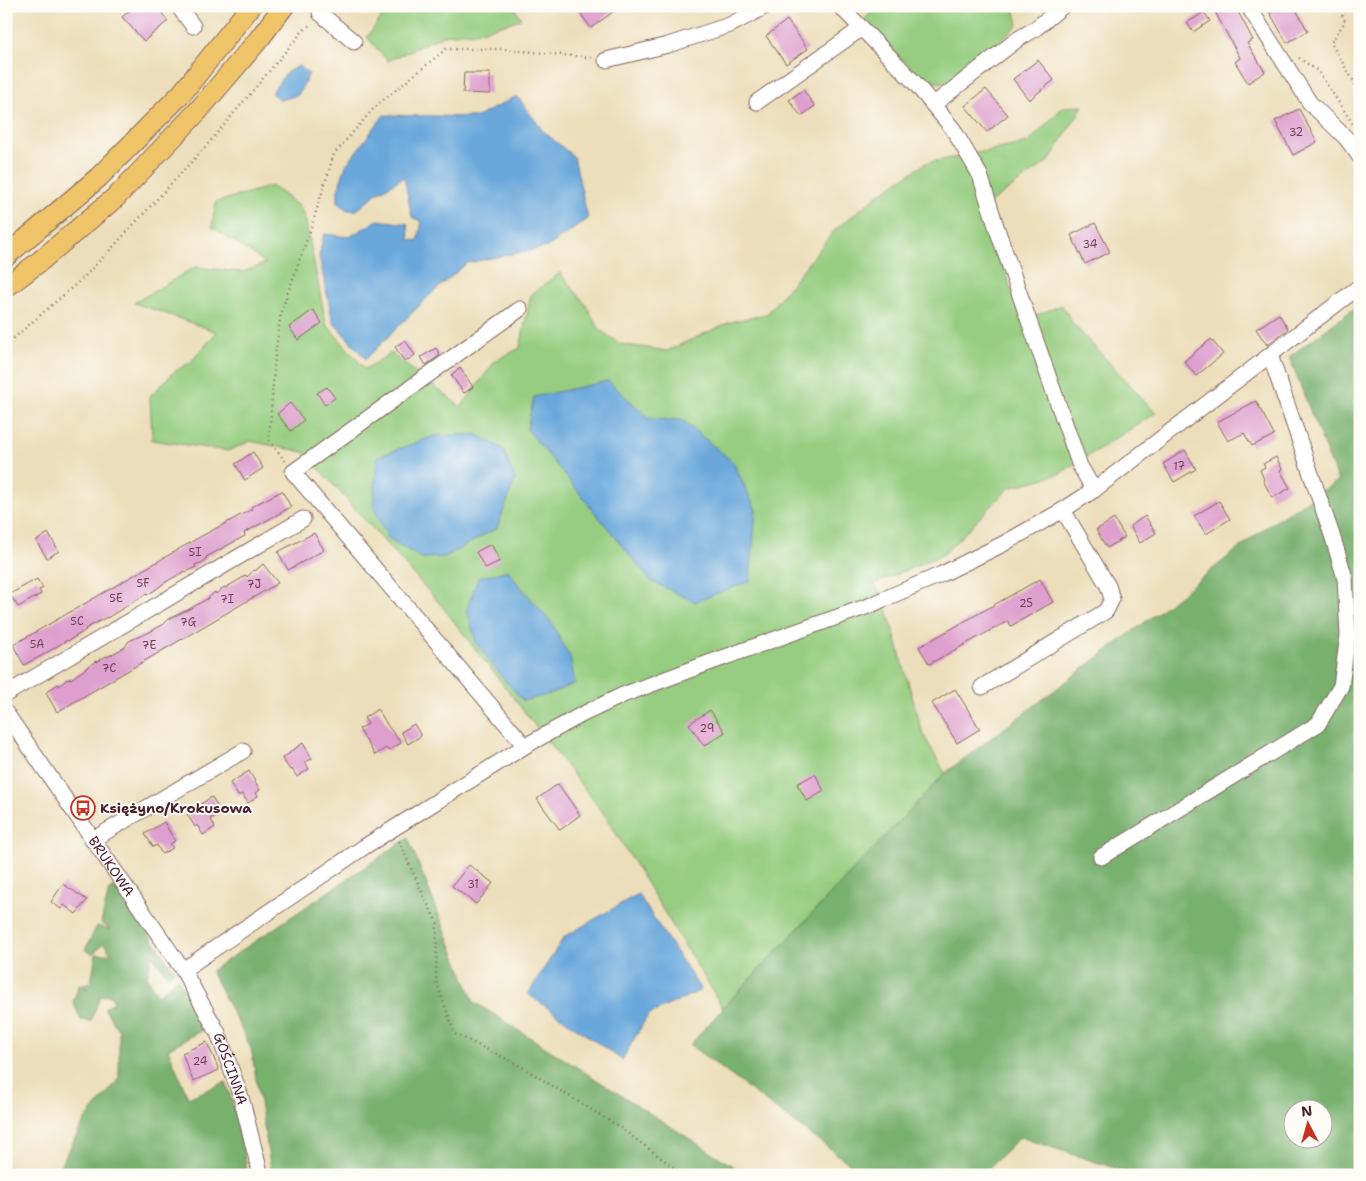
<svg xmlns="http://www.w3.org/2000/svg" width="1366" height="1181" font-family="'Shantell Sans',sans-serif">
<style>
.green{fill:#96cd80;stroke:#707656}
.forest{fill:#78b06e;stroke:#61684c;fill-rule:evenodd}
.water{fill:#6ba8dc;stroke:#5a6484}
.building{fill:#de9fce}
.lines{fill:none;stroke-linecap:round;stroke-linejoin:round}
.minor-casing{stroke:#83625d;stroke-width:17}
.major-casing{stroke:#83625d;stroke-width:22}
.path{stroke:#83625d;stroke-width:2.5;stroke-dasharray:1 4;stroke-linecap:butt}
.minor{stroke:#fff;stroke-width:15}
.major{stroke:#efc469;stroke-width:20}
.labels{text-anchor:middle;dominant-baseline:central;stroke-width:4;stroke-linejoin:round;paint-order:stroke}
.number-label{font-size:11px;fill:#6f3f54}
.poi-label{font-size:14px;font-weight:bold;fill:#4a1f2b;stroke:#fdfcf7;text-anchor:start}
.street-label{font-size:14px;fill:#4a1f2b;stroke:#fdfcf7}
</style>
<rect width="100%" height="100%" fill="#fdfcf7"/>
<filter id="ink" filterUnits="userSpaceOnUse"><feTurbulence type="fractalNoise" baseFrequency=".02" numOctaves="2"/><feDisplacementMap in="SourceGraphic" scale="10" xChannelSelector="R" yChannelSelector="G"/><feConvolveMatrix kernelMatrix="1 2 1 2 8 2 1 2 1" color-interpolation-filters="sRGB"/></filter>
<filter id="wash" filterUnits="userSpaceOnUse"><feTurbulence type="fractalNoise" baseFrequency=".0096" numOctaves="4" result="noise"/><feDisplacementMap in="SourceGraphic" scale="20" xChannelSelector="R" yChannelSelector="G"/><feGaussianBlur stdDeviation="1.12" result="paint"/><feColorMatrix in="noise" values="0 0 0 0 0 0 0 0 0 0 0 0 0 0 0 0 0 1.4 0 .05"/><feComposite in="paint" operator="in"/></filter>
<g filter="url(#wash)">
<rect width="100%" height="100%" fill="#ecdeba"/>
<!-- green -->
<path class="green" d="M390,6H512L515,8L521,19L478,32L443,35L388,61L367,37Z
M876,6H1014L1018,25L977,62L948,83L926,81L863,22Z
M1083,106L1049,161L983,208L1022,321L1062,305L1073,324L1156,413L1059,474L1009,488L944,554L874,584L884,599L923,734L945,773L723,1008L604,814L441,605L304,452L250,441L228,451L152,440L150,396L174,372L191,362L217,332L161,312L134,303L195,267L243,272L266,263L212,227L216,202L272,186L300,207L306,222L326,324L365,369L391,353L461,407L496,360L520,348L531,294L560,273L586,305L600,330L620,344L667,351L730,322L767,314L835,230L879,194L926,163L1028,143L1063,107Z"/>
<!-- forest -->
<path class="forest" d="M1360,304V1175H1136L1020,1137L982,1175H865L690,1045L723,1008L945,773L1157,613L1266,527L1338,481L1289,357ZM1294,1108H1324V1138H1294Z
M408,838L474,1002L747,1175H272L251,1048L211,971Z
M115,886L174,970L168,976L152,955L147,978L158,995L178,978L204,1029L168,1049L188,1098L226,1082L237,1118L248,1175H55L85,1120L119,1079V1031L104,1008L114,1002L110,994L100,997L91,1021L81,1020L73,1002L79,985L89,990L82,984L91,982L96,954H111L104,943L93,954L85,950L97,926L111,930L101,923L109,890Z"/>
<!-- water -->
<path class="water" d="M299,66L309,74L298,95L280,100L271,93L287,72Z
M517,96L543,131L574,157L588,219L547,247L467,263L431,294L366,359L333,322L319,256L324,234L349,237L378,220L408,224L409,239L418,241L422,222L412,217L404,177L377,193L357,210H347L338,202V190L346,165L384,115L477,117Z
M608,381L650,419L682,420L733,462L756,510L750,581L695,602L651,581L527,429L534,397Z
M476,434L503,449L515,480L497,528L445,557L421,558L388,538L373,506L377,457L434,436Z
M508,570L518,584L551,622L570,657L575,683L551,694L523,701L502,677L476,643L467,609L478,578Z
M638,894L701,990L648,1015L622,1060L528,994L564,937Z"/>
<g id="blocks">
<!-- building -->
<path class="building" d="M135,6H156L168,21L144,41L122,17Z
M575,6H621L591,28Z
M1225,6H1235L1253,40L1247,43L1265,72L1248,83L1235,62L1240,58L1215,12Z
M1266,6H1294L1308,31L1287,43Z
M1204,12L1210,21L1193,32L1187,23Z
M787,20L808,49L786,64L766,36Z
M1038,60L1054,80L1029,100L1013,79Z
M464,73H490V94L463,93Z
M986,89L1008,115L987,132L965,106Z
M803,90L815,106L801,116L789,100Z
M1299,109L1317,142L1293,155L1275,121Z
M1095,223L1110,252L1085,264L1071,235Z
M313,310L322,323L298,340L289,327Z
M1279,314L1288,329L1267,345L1256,329Z
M1211,339L1223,354L1196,376L1184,361Z
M405,340L415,355L405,362L395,347Z
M436,348L440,355L426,365L421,357Z
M460,368L473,387L464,393L451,375Z
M327,387L335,398L325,405L317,393Z
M1256,401L1274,435L1252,446L1244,433L1228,441L1217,422Z
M290,403L304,420L291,431L277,414Z
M1185,450L1196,469L1174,482L1163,464Z
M253,452L263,468L245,480L235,464Z
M1276,457L1282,469L1280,470L1290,488L1272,498L1263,480L1264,479L1260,470L1265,467L1263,464Z
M282,491L291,507L244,533L245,536L206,557L207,558L204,560V562L195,565L196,567L186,572L185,571L164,583L155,590L147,595L146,594L107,618V617L85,629L86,630L68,641L67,640L41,656L24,665L13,645L200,537L252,509L251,507Z
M1219,501L1230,519L1206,534L1194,516Z
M1145,516L1156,533L1140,543L1130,526Z
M1114,519L1125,537L1107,548L1096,530Z
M48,533L59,551L47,558L36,541Z
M314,533L324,550L288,570L278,552Z
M491,544L500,561L485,568L476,552Z
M263,564L278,583L57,712L46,693L49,690L58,684L59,686L67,679V680L71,678V679L96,661L97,662L106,656L107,657L125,647L129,641L145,634H146L164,624L169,619L185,611H186L207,599L215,592L216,594L224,587L225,588L239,580L246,575L247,577L254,570L255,571Z
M37,579L43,588L39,590L41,594L18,607L10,594Z
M1040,579L1053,602L1011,626L1008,621L929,664L919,647Z
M955,689L980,729L957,743L932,703Z
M378,709L388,726L401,743L388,751L386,748L375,755L359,729L368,724L364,718Z
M710,710L725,732L704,746L689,724Z
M414,724L421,736L408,744L401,732Z
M303,743L312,759L305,762L309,769L297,777L292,769L290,770L282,758L290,753V752Z
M249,771L260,790L256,793L258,796L248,803L242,794L238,796L230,783Z
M815,774L824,791L807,801L797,784Z
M558,784L580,815L560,830L537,799Z
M212,797L221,813L210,819L215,827L203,835L197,825L195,827L187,814L195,810L194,808Z
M164,822L175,841L170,844L173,848L162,854L157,845L153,847L145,834Z
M469,865L493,883L476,904L452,886Z
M63,884L87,900L76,914L64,905L61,909L51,902Z
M207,1042L219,1070L193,1081L182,1053Z"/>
</g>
</g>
<g filter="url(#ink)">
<use href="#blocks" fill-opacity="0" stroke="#83625d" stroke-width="1"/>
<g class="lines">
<!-- minor casing -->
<g class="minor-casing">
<g id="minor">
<path d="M178,6L193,26"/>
<path d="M840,6L915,83L953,129L980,175L997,229L1030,324L1080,466L1094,490"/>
<path d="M1248,6L1310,103L1346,138L1360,157"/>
<path d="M320,13L354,42"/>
<path d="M606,60L668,45L730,25L766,6"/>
<path d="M757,102L862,28"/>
<path d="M933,105L1018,39L1035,29L1063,6"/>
<path d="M520,309L293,472L525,746"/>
<path d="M982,687L1106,611L1112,599L1108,586L1063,510"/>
<path d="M6,694L303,519"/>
<path id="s1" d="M6,713L183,970L218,1033L241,1097L259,1168V1175"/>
<path d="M92,840L243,751"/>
<path d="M1101,857L1318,724L1341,686L1348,635L1345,578L1332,535L1270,355"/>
<path d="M183,970L364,847L525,746L581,715L623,695L703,665L871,605L884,599L942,574L1003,544L1063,510L1094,490L1360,286"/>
</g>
</g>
<!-- major casing -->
<g class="major-casing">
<path id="major" d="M6,256L99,177L182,93L251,6
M6,287L39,262L116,197L197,112L259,39L284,6"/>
</g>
<!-- path -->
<path class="path" d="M1338,6L1345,21L1331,43L1360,92
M1299,58L1318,71L1353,124
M6,345L83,278L111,249L208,144L302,32L311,24
M285,461L269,440L275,356L281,312L311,228L334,154L374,108L446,49H504L592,58
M399,841L420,888L437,923L436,981L455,1034L517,1064L618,1126L684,1175"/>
<!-- minor -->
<use href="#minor" class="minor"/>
<!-- major -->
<use href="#major" class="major"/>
</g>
</g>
<!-- icons -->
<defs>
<g id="bus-ring" transform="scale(1.25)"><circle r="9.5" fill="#fdfcf7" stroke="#c8321e" stroke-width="1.5"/><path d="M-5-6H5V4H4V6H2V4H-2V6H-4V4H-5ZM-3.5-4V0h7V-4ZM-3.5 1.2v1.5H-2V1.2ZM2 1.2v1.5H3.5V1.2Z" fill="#c8321e"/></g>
</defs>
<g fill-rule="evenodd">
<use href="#bus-ring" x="83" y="808"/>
</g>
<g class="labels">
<!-- number labels -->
<g class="number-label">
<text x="1296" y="132">32</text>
<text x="1090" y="244">34</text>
<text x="1179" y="466">17</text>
<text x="195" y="552">5I</text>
<text x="143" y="583">5F</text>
<text x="254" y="584">7J</text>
<text x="116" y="598">5E</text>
<text x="227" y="599">7I</text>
<text x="1026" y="603">25</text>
<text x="77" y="621">5C</text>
<text x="188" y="622">7G</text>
<text x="37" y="644">5A</text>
<text x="149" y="645">7E</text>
<text x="109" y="668">7C</text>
<text x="707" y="728">29</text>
<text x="473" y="884">31</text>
<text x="200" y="1061">24</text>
</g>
<!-- poi labels -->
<g class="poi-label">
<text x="100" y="808">Księżyno/Krokusowa</text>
</g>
<!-- street labels -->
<g class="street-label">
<text stroke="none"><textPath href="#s1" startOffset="186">BRUKOWA</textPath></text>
<text stroke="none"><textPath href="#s1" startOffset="422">GOŚCINNA</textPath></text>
</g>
</g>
<!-- margin -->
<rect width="1366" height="1181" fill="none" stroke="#fdfcf7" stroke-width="25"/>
<!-- north arrow -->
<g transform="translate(1308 1124) rotate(354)"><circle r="24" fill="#fdfcf7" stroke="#b5a4a5"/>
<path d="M0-4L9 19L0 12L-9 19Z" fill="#c8321e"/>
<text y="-8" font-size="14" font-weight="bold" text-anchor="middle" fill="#4a1f2b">N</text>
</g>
</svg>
